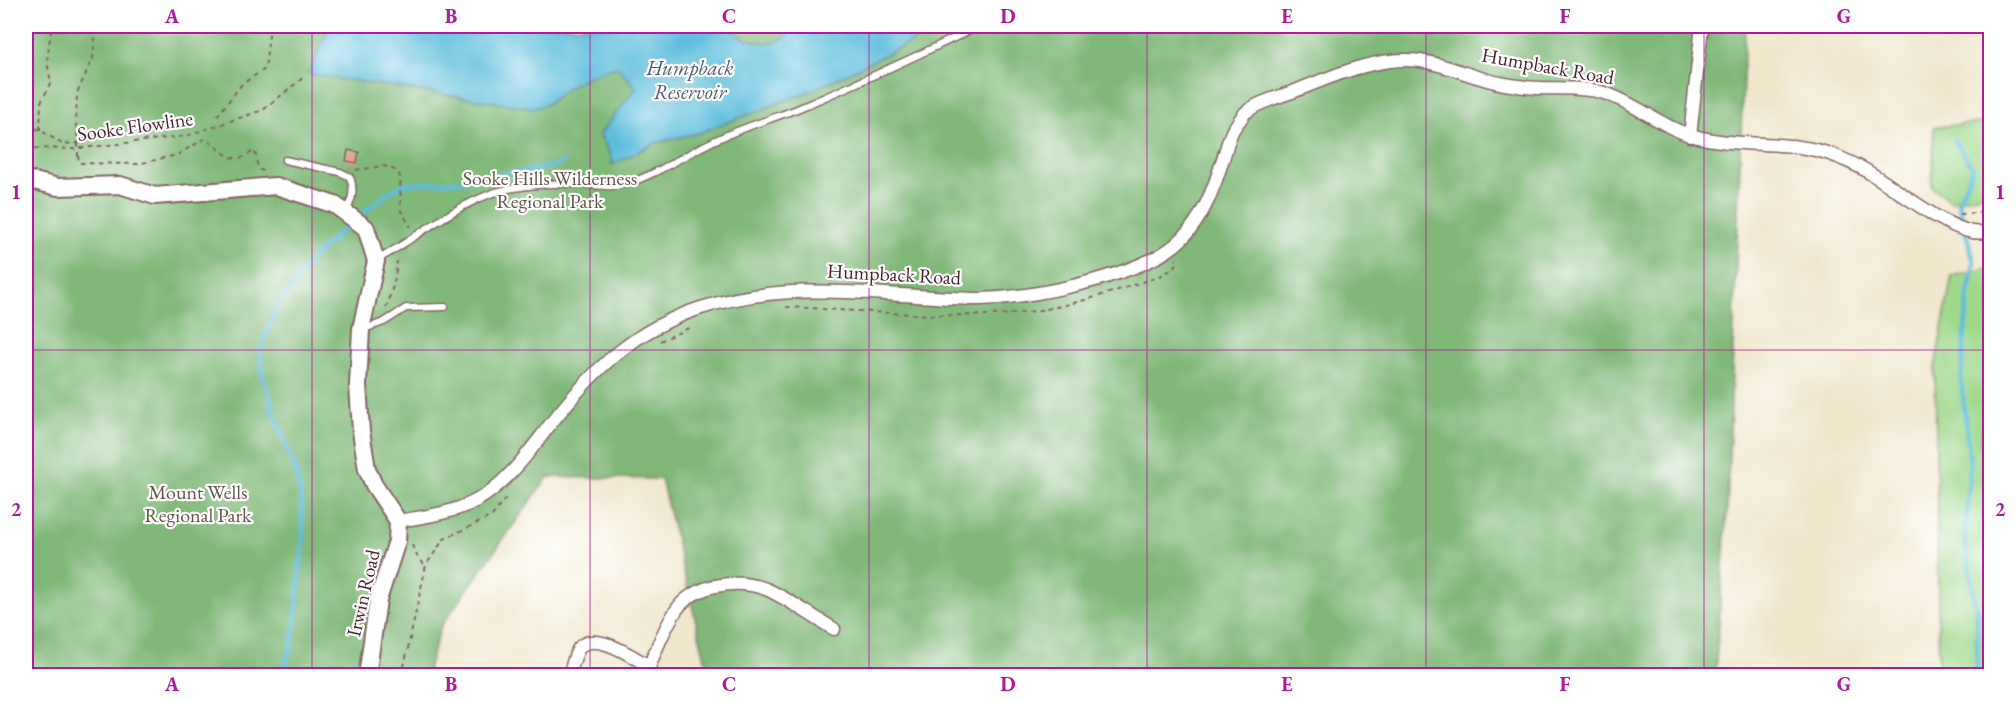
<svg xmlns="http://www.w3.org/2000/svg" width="2016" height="701" font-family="'EB Garamond',serif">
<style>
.green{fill:#9fd88b;stroke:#747c5b;stroke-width:1.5}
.forest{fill:#7fb877;stroke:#646c51;stroke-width:1.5}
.water{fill:#5dbddb;stroke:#546e83;stroke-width:1.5}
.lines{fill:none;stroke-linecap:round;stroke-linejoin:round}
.stream{stroke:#5dbddb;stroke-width:4.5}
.building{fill:#e5977d}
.service-casing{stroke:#846564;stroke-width:9}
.minor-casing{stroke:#846564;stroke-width:15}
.tertiary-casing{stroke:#846564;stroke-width:20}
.path{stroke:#846564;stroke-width:2;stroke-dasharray:4.5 4.5;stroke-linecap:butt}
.service{stroke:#fff;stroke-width:6}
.minor{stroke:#fff;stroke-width:12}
.tertiary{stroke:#fff;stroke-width:16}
.path-bridge{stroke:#846564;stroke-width:2;stroke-dasharray:4.5 4.5;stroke-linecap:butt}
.grid{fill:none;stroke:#b5179e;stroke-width:1.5;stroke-opacity:0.55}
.labels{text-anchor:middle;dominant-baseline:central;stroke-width:4.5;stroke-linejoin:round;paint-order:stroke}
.street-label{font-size:20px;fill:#4a1f2b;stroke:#fff}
.park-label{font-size:20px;fill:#645648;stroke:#fff}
.water-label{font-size:21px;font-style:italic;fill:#525e71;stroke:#fff}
.neatline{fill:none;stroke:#b5179e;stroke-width:2}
.grid-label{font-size:20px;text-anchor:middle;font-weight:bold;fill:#b5179e}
</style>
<rect width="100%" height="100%" fill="#fff"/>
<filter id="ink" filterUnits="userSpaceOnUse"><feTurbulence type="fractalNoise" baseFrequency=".0167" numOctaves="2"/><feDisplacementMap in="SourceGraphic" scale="12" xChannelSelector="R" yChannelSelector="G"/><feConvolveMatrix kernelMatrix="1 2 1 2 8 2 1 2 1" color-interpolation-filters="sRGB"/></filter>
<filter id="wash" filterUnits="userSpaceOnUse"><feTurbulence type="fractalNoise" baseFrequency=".008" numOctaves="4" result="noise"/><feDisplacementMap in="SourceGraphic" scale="24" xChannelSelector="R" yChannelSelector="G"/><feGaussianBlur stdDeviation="1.35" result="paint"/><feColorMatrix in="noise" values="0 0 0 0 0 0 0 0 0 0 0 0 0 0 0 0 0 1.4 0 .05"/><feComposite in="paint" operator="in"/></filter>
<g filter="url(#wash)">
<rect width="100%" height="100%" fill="#f0e7cd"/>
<!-- green -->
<path class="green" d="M1990,122V193L1951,201L1932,187L1934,127Z
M1990,268V393L1981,443L1990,481V675H1939L1935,367L1952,276Z"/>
<!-- forest -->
<path class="forest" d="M26,26H323L327,31L308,74L534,108C552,104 548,102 562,92C577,80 599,70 618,67L637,88L600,134L613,160L612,164L655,143L699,133L816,89L943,26H1745L1727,511L1715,675H709L661,479L548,477L441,626L426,675H26Z
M728,26H794C791,29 788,34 785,37C768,49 739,40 728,26Z"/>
<!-- water -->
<path class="water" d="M323,26H728C739,40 768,49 785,37C788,34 791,29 794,26H943L816,89L699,133L655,143L612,165L613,160L600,134L636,88L618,67C600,70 576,81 562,92C548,102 552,104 534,108L308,74L327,31Z"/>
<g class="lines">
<!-- stream -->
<path class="stream" d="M1954,140L1973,168L1958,203L1974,262L1968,295L1961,380L1970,462L1965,540L1977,615V676
M281,676L292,644L295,624L303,537L302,506L297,476L272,407L260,363L262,345L277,305L313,257L354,219L391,191L405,184L462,181L550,167L563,162"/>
</g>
<g id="blocks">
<!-- building -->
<path class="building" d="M348,150L359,152L357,163L346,161Z"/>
</g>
</g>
<g filter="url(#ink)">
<use href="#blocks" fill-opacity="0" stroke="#846564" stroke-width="1.5"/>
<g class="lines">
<!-- service casing -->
<g class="service-casing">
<path id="service" d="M285,160L340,172L350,177C355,191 352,199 346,212
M377,260C415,239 465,197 508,189C530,185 554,183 576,184C593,184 609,189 626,184C659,174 688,152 720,138C745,127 771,119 797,109C859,83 919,55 979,26
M364,329L384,322L406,308L445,307"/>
</g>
<!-- minor casing -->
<g class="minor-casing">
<path id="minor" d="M1690,136L1702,26
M398,521C427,516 458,513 484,496C512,477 532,448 552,422C594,369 635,329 701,308C771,285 845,291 917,296C938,297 960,299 981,299C1035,297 1109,281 1157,257C1195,237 1210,201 1222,162C1226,151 1228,138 1234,128C1235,127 1244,114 1245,113C1258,102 1279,97 1295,91C1325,79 1357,65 1390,61C1435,55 1463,77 1505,84C1517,86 1529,88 1541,88C1562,89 1584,87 1604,93C1636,103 1662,128 1694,136C1741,149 1793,138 1838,157C1849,162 1860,166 1870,173C1899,190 1940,225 1972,232C1978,233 1984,232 1990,232
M569,676C572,667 574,656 579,648C594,629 634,658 649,666
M646,676C654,653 664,629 677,609C696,583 738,579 766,589C787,598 813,617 834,629"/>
</g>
<!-- tertiary casing -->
<g class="tertiary-casing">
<path id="tertiary" d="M26,179L58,187L120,185L155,196L276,186L335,205L366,228L376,261L361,329L358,385L361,431L367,469L374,485L398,521L397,541L378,600L367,676"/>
</g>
<!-- path -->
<path class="path" d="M217,116L242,84L265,69L270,26
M26,125L42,131L62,144L78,143L76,126L77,93L93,58L96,26
M40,130L41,102L51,83L47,61L51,30L56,26
M26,148L74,149L186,136L263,110L304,77
M78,155L79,163L138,164L177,155L204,139C217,144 224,158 237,158C244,159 249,152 255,151L258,169L263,171
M356,170L384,166L395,170L400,176L401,211L411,227
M1960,214L1990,212
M786,307C854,310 923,317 992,315C1038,314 1086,301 1130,286C1145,281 1169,276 1178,262L1176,259
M386,308L394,283L397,261
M660,341L691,327
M412,545L418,558L425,565
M402,676L426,565L444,539L492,516L508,495"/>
<!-- service -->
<use href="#service" class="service"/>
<!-- minor -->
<use href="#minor" class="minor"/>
<!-- tertiary -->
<use href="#tertiary" class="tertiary"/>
<!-- path-bridge -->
<path class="path-bridge" d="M78,143V155"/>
</g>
</g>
<!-- grid -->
<path class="grid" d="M312,26V676M590,26V676M869,26V676M1147,26V676M1426,26V676M1704,26V676M26,350H1990"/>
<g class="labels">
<!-- street labels -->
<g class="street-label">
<text transform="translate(1548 66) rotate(10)">Humpback Road</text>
<text transform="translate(135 126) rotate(-8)">Sooke Flowline</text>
<text transform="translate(894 274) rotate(3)">Humpback Road</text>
<text transform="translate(363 593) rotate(-77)">Irwin Road</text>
</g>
<!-- park labels -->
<g class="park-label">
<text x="550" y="178">Sooke Hills Wilderness<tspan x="550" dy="23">Regional Park</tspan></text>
<text x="198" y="492">Mount Wells<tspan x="198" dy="23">Regional Park</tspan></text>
</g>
<!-- water labels -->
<g class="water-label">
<text x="690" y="67">Humpback<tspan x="690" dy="24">Reservoir</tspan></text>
</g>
</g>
<!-- margin -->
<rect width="2016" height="701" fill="none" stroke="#fff" stroke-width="66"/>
<rect x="33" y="33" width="1950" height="635" class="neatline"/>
<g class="grid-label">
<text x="172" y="23">A</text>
<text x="451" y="23">B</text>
<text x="729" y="23">C</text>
<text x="1008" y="23">D</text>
<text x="1287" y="23">E</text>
<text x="1565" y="23">F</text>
<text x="1844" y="23">G</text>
<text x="16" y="199">1</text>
<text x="2000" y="199">1</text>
<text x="16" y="516">2</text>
<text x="2000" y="516">2</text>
<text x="172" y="691">A</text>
<text x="451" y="691">B</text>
<text x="729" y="691">C</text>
<text x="1008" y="691">D</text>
<text x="1287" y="691">E</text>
<text x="1565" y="691">F</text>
<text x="1844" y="691">G</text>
</g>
</svg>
